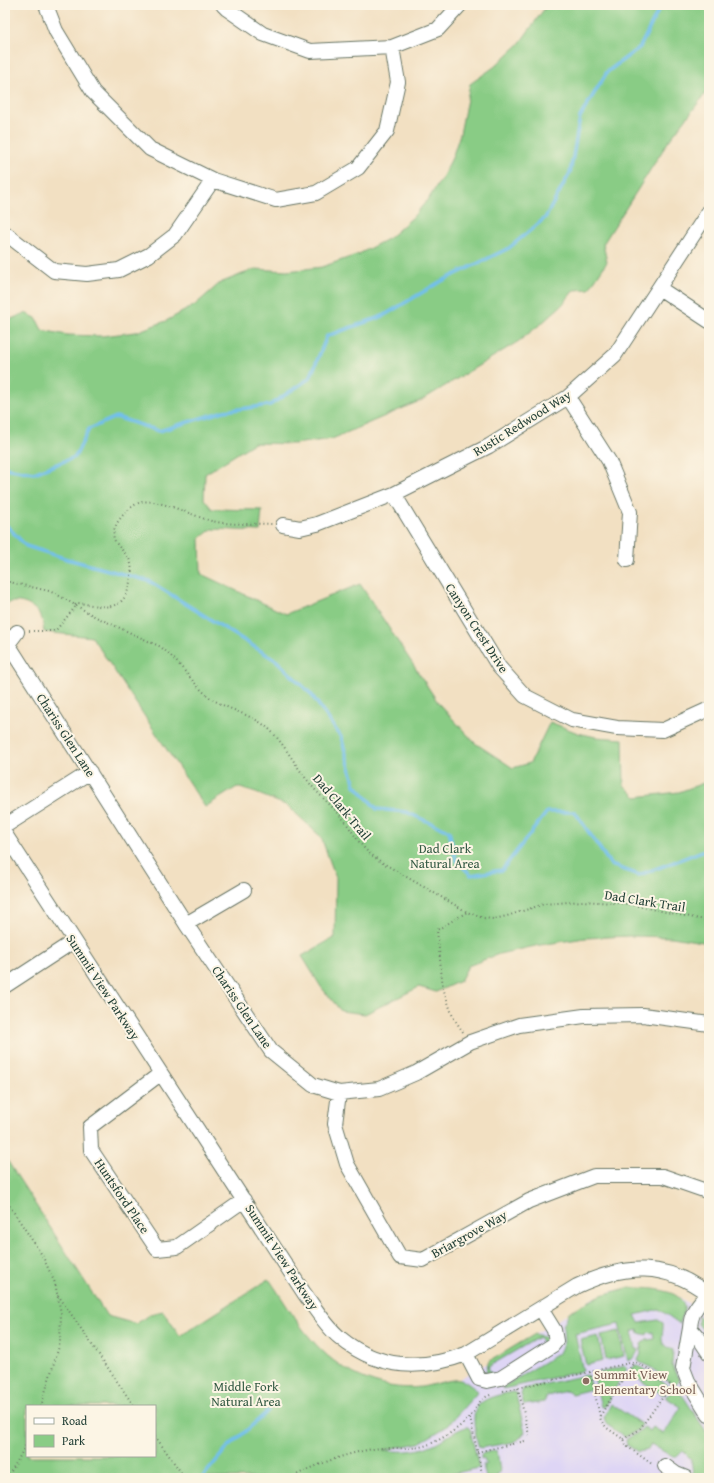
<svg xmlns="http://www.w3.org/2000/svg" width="714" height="1483" font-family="'Gentium Book Plus',serif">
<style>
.built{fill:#ded5f5}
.green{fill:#89cc85;stroke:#54845c;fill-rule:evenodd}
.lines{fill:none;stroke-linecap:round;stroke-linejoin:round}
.stream{stroke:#72bfec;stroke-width:3.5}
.minor-casing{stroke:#697666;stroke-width:16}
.path{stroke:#697666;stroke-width:2;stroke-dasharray:1 3;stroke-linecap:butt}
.minor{stroke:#fff;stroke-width:14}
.education-dot{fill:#8d6e63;stroke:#fcf5e5;stroke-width:1.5}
.labels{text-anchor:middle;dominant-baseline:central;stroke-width:4;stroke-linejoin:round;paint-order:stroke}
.street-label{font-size:13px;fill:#1f3d34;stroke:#fcf5e5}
.park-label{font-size:13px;fill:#345a44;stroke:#fcf5e5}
.education-label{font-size:13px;fill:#785e54;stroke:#fcf5e5;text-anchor:start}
</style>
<rect width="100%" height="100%" fill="#fcf5e5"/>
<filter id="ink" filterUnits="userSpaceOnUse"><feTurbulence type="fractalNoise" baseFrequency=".025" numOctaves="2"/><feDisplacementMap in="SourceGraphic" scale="8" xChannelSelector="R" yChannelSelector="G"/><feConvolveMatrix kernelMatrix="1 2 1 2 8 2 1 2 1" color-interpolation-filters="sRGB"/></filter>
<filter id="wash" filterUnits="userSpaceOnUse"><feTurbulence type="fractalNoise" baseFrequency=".012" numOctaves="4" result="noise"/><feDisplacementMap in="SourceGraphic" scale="16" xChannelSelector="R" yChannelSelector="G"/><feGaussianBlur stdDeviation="0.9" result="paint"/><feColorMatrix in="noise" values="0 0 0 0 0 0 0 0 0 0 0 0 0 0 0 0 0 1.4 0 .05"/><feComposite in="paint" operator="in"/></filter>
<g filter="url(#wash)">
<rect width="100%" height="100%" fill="#f2e0c2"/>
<!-- built -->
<path class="built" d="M627,1288L653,1289L672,1294L679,1297L709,1317V1478H336L381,1451L419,1443L468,1383L459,1379L488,1363L593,1298L612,1291Z"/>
<!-- green -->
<path class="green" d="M547,5H709V89L668,142L603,244L607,262L589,289L574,290L563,304L542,323L519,341L422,400L332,439L294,444L254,443L205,474L204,499L212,509L262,510L260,531L212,529L200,538L201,574L286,614L360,584L439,704L475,743L513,768L530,763L550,722L578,733L596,737L623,739L624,785L636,797L679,792L709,781V943L672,937L629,936L585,938L540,945L499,954L468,966L460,981L436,992L419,987L365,1014L341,1011L321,987L302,956L335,937L336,878L321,837L288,806L256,793L237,787L205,807L92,637L44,632C43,628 43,623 42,619C36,605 19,598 5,604V317L9,320L25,313L36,318L42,330L67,335L102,336L136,332L166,321L195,305L220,283L255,269L287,271L322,267L359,254L389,238L413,217L429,198L442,178L452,158L460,134L470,84L494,67L519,44Z
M5,1157L107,1316L136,1324L150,1314L163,1311L180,1336L269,1279C283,1299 295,1321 311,1339C338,1371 379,1392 421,1387C430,1386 452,1378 460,1380C466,1381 472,1387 478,1391L477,1393L446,1427L419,1443L383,1450C398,1452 416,1452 429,1446C439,1443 459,1427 468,1427L470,1429L479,1468L442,1476V1478H5V1340L7,1325L5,1272ZM27,1406H155V1456H27Z
M627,1288C642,1288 680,1287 684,1306C685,1311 681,1319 680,1324L659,1309L635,1315L639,1323L658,1320L663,1323C664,1336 656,1344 673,1350L672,1365L679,1380L677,1383L672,1384L652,1368L639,1362L638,1360L641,1354L640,1349L642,1348L641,1344L648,1338V1340L654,1339L653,1332L647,1333V1335L639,1333L638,1329L632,1331L636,1349H638V1351L634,1358L628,1361L619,1324L575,1334L583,1371L503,1389V1387L559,1353L564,1342L563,1326L569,1312L601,1295Z
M698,1316L700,1318L709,1317V1335H707L698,1324Z
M619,1331L624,1356L606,1360L601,1335Z
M535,1334L545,1337L547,1342L543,1343L539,1337L488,1367L493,1376H488L486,1371L488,1363L490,1361Z
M598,1336L603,1361L586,1365L580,1340Z
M635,1365C648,1370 658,1378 669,1387L668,1390L663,1395L629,1373Z
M625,1366L627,1368L625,1372L604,1407H601L594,1377L595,1374Z
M586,1375L589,1377L592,1389L572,1394L566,1391L547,1396L544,1402L524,1405L521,1394L523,1389Z
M674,1390L683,1396L709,1436V1478H701L693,1475L691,1459L683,1451L677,1457H673L651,1444L647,1450L638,1452L627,1445L626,1439L636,1434L644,1427L650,1431L653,1427L664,1434L681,1407L665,1397Z
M512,1392L516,1393V1395L525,1432L519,1439L514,1442L480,1448L478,1445C469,1407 473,1400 512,1392Z
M611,1404L641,1424L638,1430L625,1437L606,1424L604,1417Z
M497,1450L500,1471L496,1477L500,1478H486L483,1465L486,1464L484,1458L481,1459V1455L484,1453Z"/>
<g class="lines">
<!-- stream -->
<path class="stream" d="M5,468L34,473L75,457L89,429L116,417L159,431L224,411L270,405L310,378L327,336L383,316L438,283L509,248L545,218L570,173L580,117L607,72L640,47L661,5
M5,524L26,546L67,559L149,581L277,661L311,694L341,737L355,785L377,809L406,812L449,831L456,860L471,875L502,870L547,812H575L611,865L639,875L677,861L702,851H709
M202,1478L226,1449L268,1411"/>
</g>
</g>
<g filter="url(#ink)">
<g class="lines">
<!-- minor casing -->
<g class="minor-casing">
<path id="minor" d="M46,5L56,31L93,92L150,149L213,180L276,200L316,193L358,168L387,131L398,82L392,47
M223,5L227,9L263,34L310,51L392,47L438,29L460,5
M5,233L54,271L87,274L119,270L149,255L175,235L213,180
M659,288L709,321
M568,397L609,461L630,512L627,560
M394,494L499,667L525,696L572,720L617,728L663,730L709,709
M283,525L300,528L317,524L394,494L489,446L568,397L615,355L709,211
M17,632L8,644L186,924L271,1051L313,1085L339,1093L379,1089L416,1073L470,1042L519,1025L584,1016L643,1015L709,1024
M5,826L90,772
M5,834L304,1293C315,1308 325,1325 339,1337C377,1369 421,1371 466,1354L577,1286C624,1264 666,1261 709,1295
M186,924L244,890
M5,986L74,941
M160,1074L90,1127L91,1150L157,1249L177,1247L244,1200
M339,1093L335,1124L347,1164L400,1257L423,1260L529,1201L594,1176H663L709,1192
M707,1294C697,1306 691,1312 690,1328L701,1341L709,1353
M690,1328L683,1368L688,1381L709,1415
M466,1354L479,1379L487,1381L501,1378L553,1345L556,1341L554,1330L541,1309
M665,1466L676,1474
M675,1478L676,1474L686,1478"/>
</g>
<!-- path -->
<path class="path" d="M5,581L49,591L58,595L96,617L159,646C178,659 190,681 208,696C227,711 255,714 272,732C286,747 295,765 308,781C318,795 332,805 343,819C352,830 358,843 369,853C373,856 377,859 381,862L467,912L483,918L494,919L507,916L544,904L583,901L628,904L709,921
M75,605L78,603C103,606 124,615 130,582C131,575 133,568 130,561C127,553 117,547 114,539C110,525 129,506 141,502C156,498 192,515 208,520C229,526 251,523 272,524
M29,631H51L56,630L76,606
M463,1032L453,1017L443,988L437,930L467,912
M5,1199L42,1255L55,1283L61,1313L60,1343L41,1406
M706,1279L709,1275
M58,1295L134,1406
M590,1372L601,1421L607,1428L623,1439L625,1445L652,1464
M518,1388L529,1435
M503,1391L634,1362C643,1366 652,1370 660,1376C666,1380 669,1386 676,1387
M600,1416L634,1362
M470,1418L483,1478
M155,1436L185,1478
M623,1439L639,1430L663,1397L675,1387
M477,1452L525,1441
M7,1478L19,1458L27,1442
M290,1478C316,1465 343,1454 373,1449C391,1446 410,1451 427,1445C441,1440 458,1429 468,1419C478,1409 476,1399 493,1394"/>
<!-- minor -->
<use href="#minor" class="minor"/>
</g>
</g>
<!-- markers -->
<circle class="education-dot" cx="586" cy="1381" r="4"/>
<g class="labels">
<!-- street labels -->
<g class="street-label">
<text transform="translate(522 423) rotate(-32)">Rustic Redwood Way</text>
<text transform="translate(477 628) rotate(57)">Canyon Crest Drive</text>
<text transform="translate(66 735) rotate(57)">Chariss Glen Lane</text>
<text transform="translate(342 807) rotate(50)">Dad Clark Trail</text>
<text transform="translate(645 901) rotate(9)">Dad Clark Trail</text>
<text transform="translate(103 987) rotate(57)">Summit View Parkway</text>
<text transform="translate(242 1007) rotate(56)">Chariss Glen Lane</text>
<text transform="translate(122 1196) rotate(56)">Huntsford Place</text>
<text transform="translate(469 1234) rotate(-29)">Briargrove Way</text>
<text transform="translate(282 1257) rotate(57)">Summit View Parkway</text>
</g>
<!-- park labels -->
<g class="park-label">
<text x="445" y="848">Dad Clark<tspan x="445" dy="15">Natural Area</tspan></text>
<text x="246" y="1386">Middle Fork<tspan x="246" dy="15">Natural Area</tspan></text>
</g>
<!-- education labels -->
<g class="education-label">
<text x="594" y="1374">Summit View<tspan x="594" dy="15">Elementary School</tspan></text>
</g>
</g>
<!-- margin -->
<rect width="714" height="1483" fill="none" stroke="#fcf5e5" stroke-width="20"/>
<!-- legend -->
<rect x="26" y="1405" width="130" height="52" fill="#fcf5e5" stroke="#a4ab9e"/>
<rect x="34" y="1418" width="20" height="6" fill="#ffffff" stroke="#a4ab9e"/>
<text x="62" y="1425" font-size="12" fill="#1f3d34">Road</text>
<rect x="34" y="1435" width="20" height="12" fill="#89cc85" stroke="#a4ab9e"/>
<text x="62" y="1445" font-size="12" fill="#1f3d34">Park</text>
</svg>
